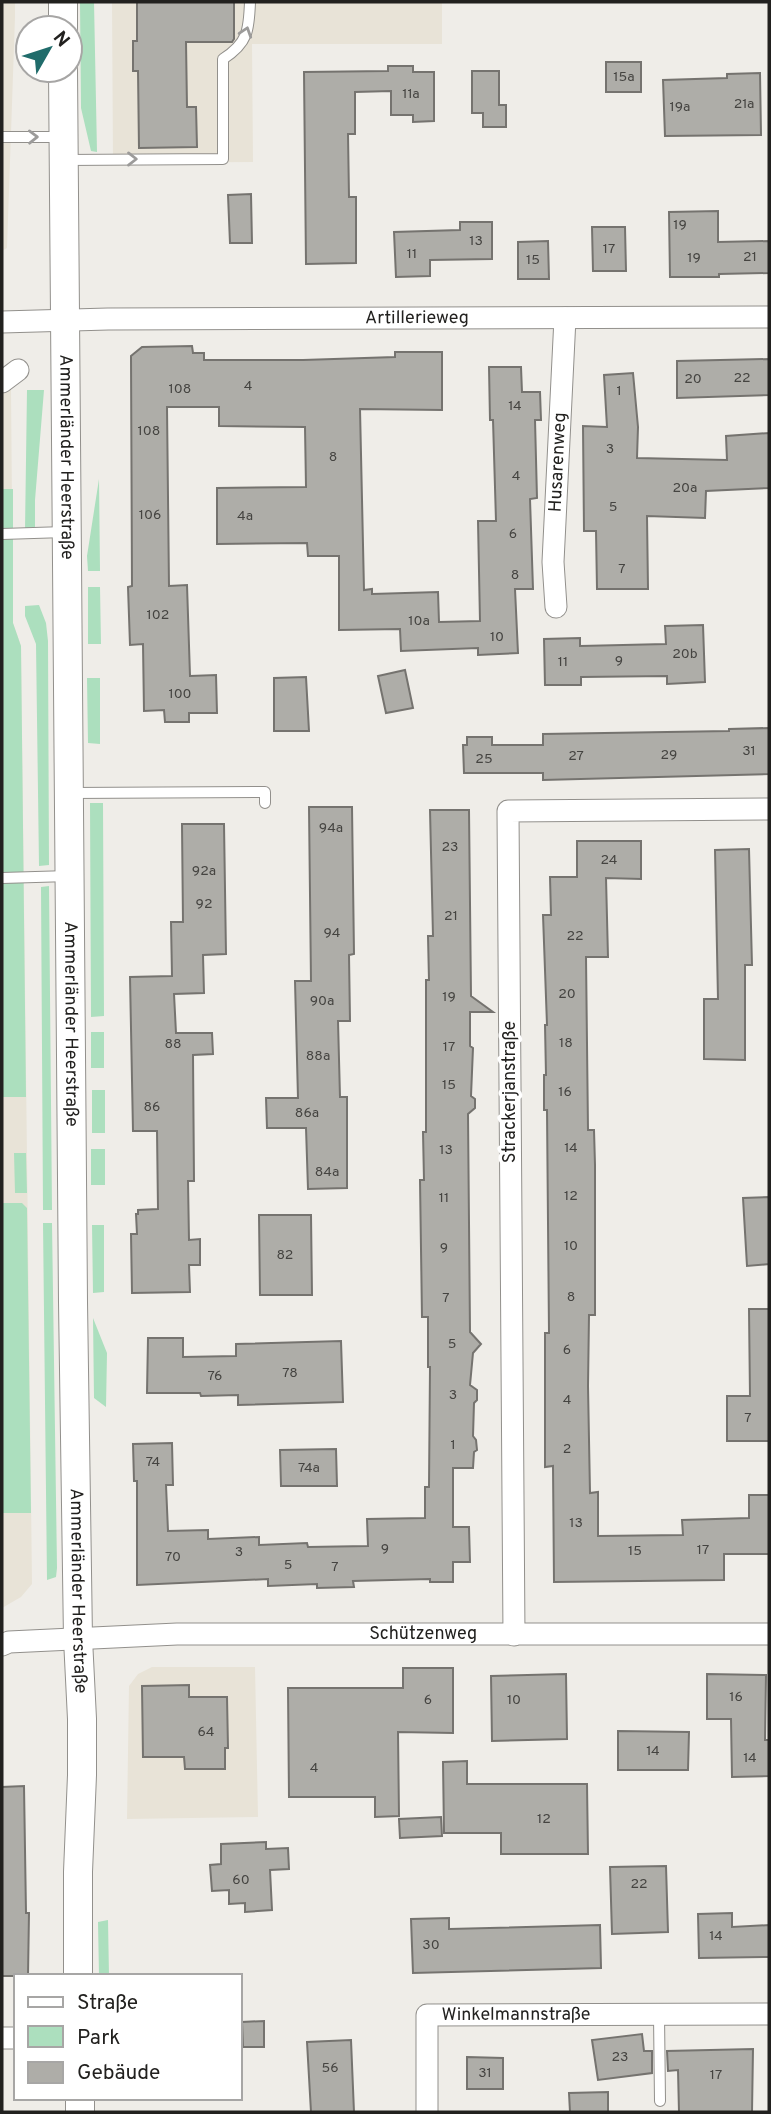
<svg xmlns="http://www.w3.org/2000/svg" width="771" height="2114" font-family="Overpass,sans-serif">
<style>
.built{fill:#e8e3d7}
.green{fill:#acdfbe}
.building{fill:#aeada8;stroke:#75736f;stroke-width:2}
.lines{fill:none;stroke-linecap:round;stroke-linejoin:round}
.lane-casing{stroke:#92908c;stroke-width:12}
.street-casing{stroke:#92908c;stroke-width:23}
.secondary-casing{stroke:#92908c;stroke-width:30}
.lane{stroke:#fff;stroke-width:10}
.street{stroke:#fff;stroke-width:21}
.secondary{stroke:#fff;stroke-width:28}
.oneway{stroke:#9c9b9a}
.labels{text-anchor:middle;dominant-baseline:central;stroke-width:7;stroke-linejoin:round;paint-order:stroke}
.number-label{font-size:14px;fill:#454441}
.street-label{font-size:18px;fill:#22211f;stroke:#fff}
</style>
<rect width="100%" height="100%" fill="#efede8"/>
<!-- built -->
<path class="built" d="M2,2H15V17L7,248L2,251Z
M112,2H442V44H252L253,162L113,163Z
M2,378L11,389L13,623L21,646L32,1584L21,1597L2,1608Z
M152,1667H255L258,1817L127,1819L129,1686L138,1674Z"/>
<!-- green -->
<path class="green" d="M80,2H94L97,152L91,151L81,108Z
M27,390H44L35,500V530H25Z
M99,479L100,571H88L87,556Z
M2,489H13V623L21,646L26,1097H2Z
M88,587H100L101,644H88Z
M39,605L46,623L48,641L49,865L39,866L36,644L25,616V606Z
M87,678H100V744L88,743Z
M90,803H103L104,1016L91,1017Z
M49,886L52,1210H43L41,887Z
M91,1032H104V1068H91Z
M92,1090H105V1133H92Z
M91,1149H105V1185H91Z
M14,1153H26L27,1193H15Z
M2,1203H22L27,1208L31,1513H2Z
M43,1223H52L57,1568L56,1577L47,1580Z
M92,1225H104V1292L93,1293Z
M93,1318L107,1353L106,1407L94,1398Z
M108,1920L109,1976H99L98,1922Z"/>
<!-- building -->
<path class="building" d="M137,2H234V39L232,42H186L187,107H196L197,147L139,148L138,71H133V41H137Z
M606,62H641V92H606Z
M388,66H413V72H434V121L413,122V115H391V91L355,92V134H348L349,197H356V263L306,264L304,72L388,71Z
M472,71H499V105H506V127H483V113H472Z
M760,73L761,135L665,136L663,80L727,78V74Z
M251,194L252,243H230L228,195Z
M718,211V242L769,241V273L719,274V277H670L669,212Z
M460,222H492V259L430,260V276L396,277L394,232L460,230Z
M592,227H625L626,271H593Z
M548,241L549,279H518V242Z
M192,346L193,353H204V360H303L395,357V352H442V410L360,409L364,590L372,589V594L438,592L439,622L480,621L478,521H496L493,420H490L489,367H521L522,392H540L541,420H535L537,498L530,499L533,589H515L518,653L478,655V648L401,651L400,629L339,630V556H308L307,543L217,544V488L306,487L305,427L219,426V407H167L169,586L187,585L190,676L216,675L217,713H189V722H165L164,710L144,711L143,644L130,645L128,587L132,586L131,356L142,347Z
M769,359V395L677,398V361Z
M633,373L638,427L637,458L727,460L726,436L769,433V488L706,491L705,518L647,516L648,589H597L596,531H584L583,426L607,427L604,375Z
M703,625L705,682L667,684V676L581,677V685H545L544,639L580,638V646L666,644L665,626Z
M405,670L413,708L386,713L378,676Z
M306,677L309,731H274V678Z
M769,728V774L543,780V773H464L463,745H467V737H492V745H543V734L729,731V729Z
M309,807H352L354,954L349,955L350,1021H338L340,1097H347V1188L308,1189L306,1128H267L266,1098H298L295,981H311Z
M430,810H469L471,996L493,1012H470V1046L473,1048L471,1096L475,1099V1108L468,1114L470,1332L481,1344L473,1353L470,1385L477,1390V1400L474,1403L473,1436L476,1440L477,1450L474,1452L473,1468H453V1527H469L470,1562H453V1582H430V1579L353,1581L354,1587L317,1588V1584L268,1586V1579L137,1585V1481H134L133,1444L172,1443L173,1485H166L168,1531L208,1530V1539L259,1537V1545L307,1543L308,1547L368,1546L367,1519L425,1518V1487H429L430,1367H428V1317H422L420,1180H424L423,1132H426V980H429L428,936H433Z
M182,824H224L226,954L203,955L204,993L174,994L176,1033H212L213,1054L193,1055L194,1181H188L189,1240L200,1239V1265H189L190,1292L132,1293L131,1234H137L136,1214H138V1210L158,1209L157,1131H133L130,977L172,976L171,922H183Z
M577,841H641V879L606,878L608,957H586L588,1130H594L595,1165V1315H589L588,1386L590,1493L598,1492V1536L683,1535L682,1520L749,1518V1495H769V1554H724V1580L554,1582L553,1466L545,1467V1333H549L547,1110H544V1075H546L545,1025H547L543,915H551L550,877H577Z
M749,849L752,965H745V1060L704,1059V999H718L715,850Z
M769,1197V1264L747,1266L743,1198Z
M259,1215H311L312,1295H260Z
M749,1309H769V1441H727V1396H750Z
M148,1338H183V1357L236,1356V1344L341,1341L343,1402L238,1405V1395L201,1396L200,1393H147Z
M336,1449L337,1486H281L280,1450Z
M403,1668H453V1733L398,1732L399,1816L375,1817V1797H289L288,1688H403Z
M566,1674L567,1739L492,1741L491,1676Z
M707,1674L766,1675L765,1740H769V1776L732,1777L731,1719H707Z
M189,1685V1697H227L228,1748H225V1769H185L184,1757H143L142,1686Z
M618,1731L689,1732L688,1770H618Z
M467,1761V1784H587L588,1854H501V1833H444L443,1762Z
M24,1786L26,1913H29L28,1976H2V1787Z
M441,1817L442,1836L400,1838L399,1819Z
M266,1842V1849L288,1848L289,1869L270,1870L272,1910L245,1912V1903L229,1904V1890L212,1891L210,1865L221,1864V1844Z
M666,1866L668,1932L612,1934L610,1867Z
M732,1913V1927L769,1925V1957L699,1958L698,1914Z
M449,1918V1929L600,1925L601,1968L413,1973L411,1919Z
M264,2021V2047H243L242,2022Z
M642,2034L644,2051H652V2073L598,2080L592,2040Z
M351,2040L354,2112H311L307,2042Z
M753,2049L752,2112H679L678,2070L668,2071L667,2051Z
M467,2057L503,2058V2089H467Z
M608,2092V2112H570L569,2093Z"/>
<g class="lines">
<!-- lane casing -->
<g class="lane-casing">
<path id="lane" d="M2,137H62
M64,160L223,159V59C248,43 249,30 250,2
M2,534L65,532
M69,793L265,792V803
M2,878L69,876
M659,2015L660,2101"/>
</g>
<!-- street casing -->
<g class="street-casing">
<g id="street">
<path id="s1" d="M2,322L108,319L769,317"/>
<path d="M2,382L18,370"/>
<path id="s2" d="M556,607L553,562L565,318"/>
<path d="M514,1635L508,811L769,809"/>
<path id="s3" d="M2,1645L9,1642L177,1634H769"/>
<path d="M2,2038H16"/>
<path id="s4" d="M427,2112V2015L769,2014"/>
</g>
</g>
<!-- secondary casing -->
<g class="secondary-casing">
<g id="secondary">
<path d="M63,2V28"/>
<path id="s5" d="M63,70L73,1302L78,1639L82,1719V1775L78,1872V1976"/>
<path d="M80,2098V2112"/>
</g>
</g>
<!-- lane -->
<use href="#lane" class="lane"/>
<!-- street -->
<use href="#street" class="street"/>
<!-- secondary -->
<use href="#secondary" class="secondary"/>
</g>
<!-- one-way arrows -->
<defs><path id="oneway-chevron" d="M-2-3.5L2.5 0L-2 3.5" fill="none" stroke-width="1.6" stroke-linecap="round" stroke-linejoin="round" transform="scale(1.75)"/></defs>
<g class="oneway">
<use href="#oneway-chevron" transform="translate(246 32) rotate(-72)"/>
<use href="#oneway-chevron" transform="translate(33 137) rotate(-1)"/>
<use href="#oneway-chevron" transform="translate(132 159)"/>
</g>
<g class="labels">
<!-- number labels -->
<g class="number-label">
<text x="624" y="77">15a</text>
<text x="411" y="94">11a</text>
<text x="744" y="104">21a</text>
<text x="680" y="107">19a</text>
<text x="680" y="225">19</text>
<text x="476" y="241">13</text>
<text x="609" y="249">17</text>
<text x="412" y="254">11</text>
<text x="750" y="257">21</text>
<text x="694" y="258">19</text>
<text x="533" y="260">15</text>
<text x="742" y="378">22</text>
<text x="693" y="379">20</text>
<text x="248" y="386">4</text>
<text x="180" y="389">108</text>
<text x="619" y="391">1</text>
<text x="515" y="406">14</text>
<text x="149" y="431">108</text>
<text x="610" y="449">3</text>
<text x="333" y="457">8</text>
<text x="516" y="476">4</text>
<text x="685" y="488">20a</text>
<text x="613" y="507">5</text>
<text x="150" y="515">106</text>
<text x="245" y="516">4a</text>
<text x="513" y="534">6</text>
<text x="622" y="569">7</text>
<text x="515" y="575">8</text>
<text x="158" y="615">102</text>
<text x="419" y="621">10a</text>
<text x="497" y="637">10</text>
<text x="685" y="654">20b</text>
<text x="619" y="661">9</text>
<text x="563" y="662">11</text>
<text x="180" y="694">100</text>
<text x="749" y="751">31</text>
<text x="669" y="755">29</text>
<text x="576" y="756">27</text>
<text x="484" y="759">25</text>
<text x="331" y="828">94a</text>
<text x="450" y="847">23</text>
<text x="609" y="860">24</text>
<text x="204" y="871">92a</text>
<text x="204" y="904">92</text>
<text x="451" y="916">21</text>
<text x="332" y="933">94</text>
<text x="575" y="936">22</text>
<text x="567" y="994">20</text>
<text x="449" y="997">19</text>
<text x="322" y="1001">90a</text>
<text x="566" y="1043">18</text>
<text x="173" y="1044">88</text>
<text x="449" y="1047">17</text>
<text x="318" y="1056">88a</text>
<text x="449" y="1085">15</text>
<text x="565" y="1092">16</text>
<text x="152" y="1107">86</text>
<text x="307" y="1113">86a</text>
<text x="571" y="1148">14</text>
<text x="446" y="1150">13</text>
<text x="327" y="1172">84a</text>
<text x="571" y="1196">12</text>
<text x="444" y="1198">11</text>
<text x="571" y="1246">10</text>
<text x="444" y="1248">9</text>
<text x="285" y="1255">82</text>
<text x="571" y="1297">8</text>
<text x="446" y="1298">7</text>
<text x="452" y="1344">5</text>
<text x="567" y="1350">6</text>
<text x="290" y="1373">78</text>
<text x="215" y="1376">76</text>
<text x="453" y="1395">3</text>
<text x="567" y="1400">4</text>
<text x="748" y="1418">7</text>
<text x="453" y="1445">1</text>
<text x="567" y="1449">2</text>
<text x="153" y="1462">74</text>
<text x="309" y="1468">74a</text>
<text x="576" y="1523">13</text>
<text x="385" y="1549">9</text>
<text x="703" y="1550">17</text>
<text x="635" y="1551">15</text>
<text x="239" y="1552">3</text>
<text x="173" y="1557">70</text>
<text x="288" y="1565">5</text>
<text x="335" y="1567">7</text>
<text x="736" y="1697">16</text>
<text x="428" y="1700">6</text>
<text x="514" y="1700">10</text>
<text x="206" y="1732">64</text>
<text x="653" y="1751">14</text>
<text x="750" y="1758">14</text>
<text x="314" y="1768">4</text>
<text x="544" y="1819">12</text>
<text x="241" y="1880">60</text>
<text x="639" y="1884">22</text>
<text x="716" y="1936">14</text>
<text x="431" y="1945">30</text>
<text x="620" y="2057">23</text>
<text x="330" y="2068">56</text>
<text x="485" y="2073">31</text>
<text x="716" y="2075">17</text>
</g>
<!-- street labels -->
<g class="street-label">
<text stroke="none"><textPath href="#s1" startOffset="415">Artillerieweg</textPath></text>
<text stroke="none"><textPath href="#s5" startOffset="387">Ammerländer Heerstraße</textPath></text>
<text stroke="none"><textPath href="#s2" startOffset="145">Husarenweg</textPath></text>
<text stroke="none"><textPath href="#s5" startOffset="954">Ammerländer Heerstraße</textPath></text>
<text transform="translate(510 1092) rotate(-90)">Strackerjanstraße</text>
<text stroke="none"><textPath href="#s5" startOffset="1521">Ammerländer Heerstraße</textPath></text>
<text stroke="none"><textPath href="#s3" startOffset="422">Schützenweg</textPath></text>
<text stroke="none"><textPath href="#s4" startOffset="186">Winkelmannstraße</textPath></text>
</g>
</g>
<!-- border -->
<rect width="771" height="2114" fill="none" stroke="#22211f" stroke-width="7"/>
<!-- legend -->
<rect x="14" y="1974" width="228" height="126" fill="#ffffff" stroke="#a7a6a5" stroke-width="2"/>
<rect x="28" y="1997" width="35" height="10" fill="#ffffff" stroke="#a7a6a5" stroke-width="2"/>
<text x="77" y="2009" font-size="21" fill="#22211f">Straße</text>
<rect x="28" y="2026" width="35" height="21" fill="#acdfbe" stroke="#a7a6a5" stroke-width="2"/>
<text x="77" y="2044" font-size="21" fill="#22211f">Park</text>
<rect x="28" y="2062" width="35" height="21" fill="#aeada8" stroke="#a7a6a5" stroke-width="2"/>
<text x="77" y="2079" font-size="21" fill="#22211f">Gebäude</text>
<!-- north arrow -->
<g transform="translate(49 49) rotate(51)"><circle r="33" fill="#ffffff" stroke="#a7a6a5" stroke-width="2"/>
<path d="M0-5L12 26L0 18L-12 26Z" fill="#206c6b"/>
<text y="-10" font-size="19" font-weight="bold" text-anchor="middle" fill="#22211f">N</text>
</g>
</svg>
